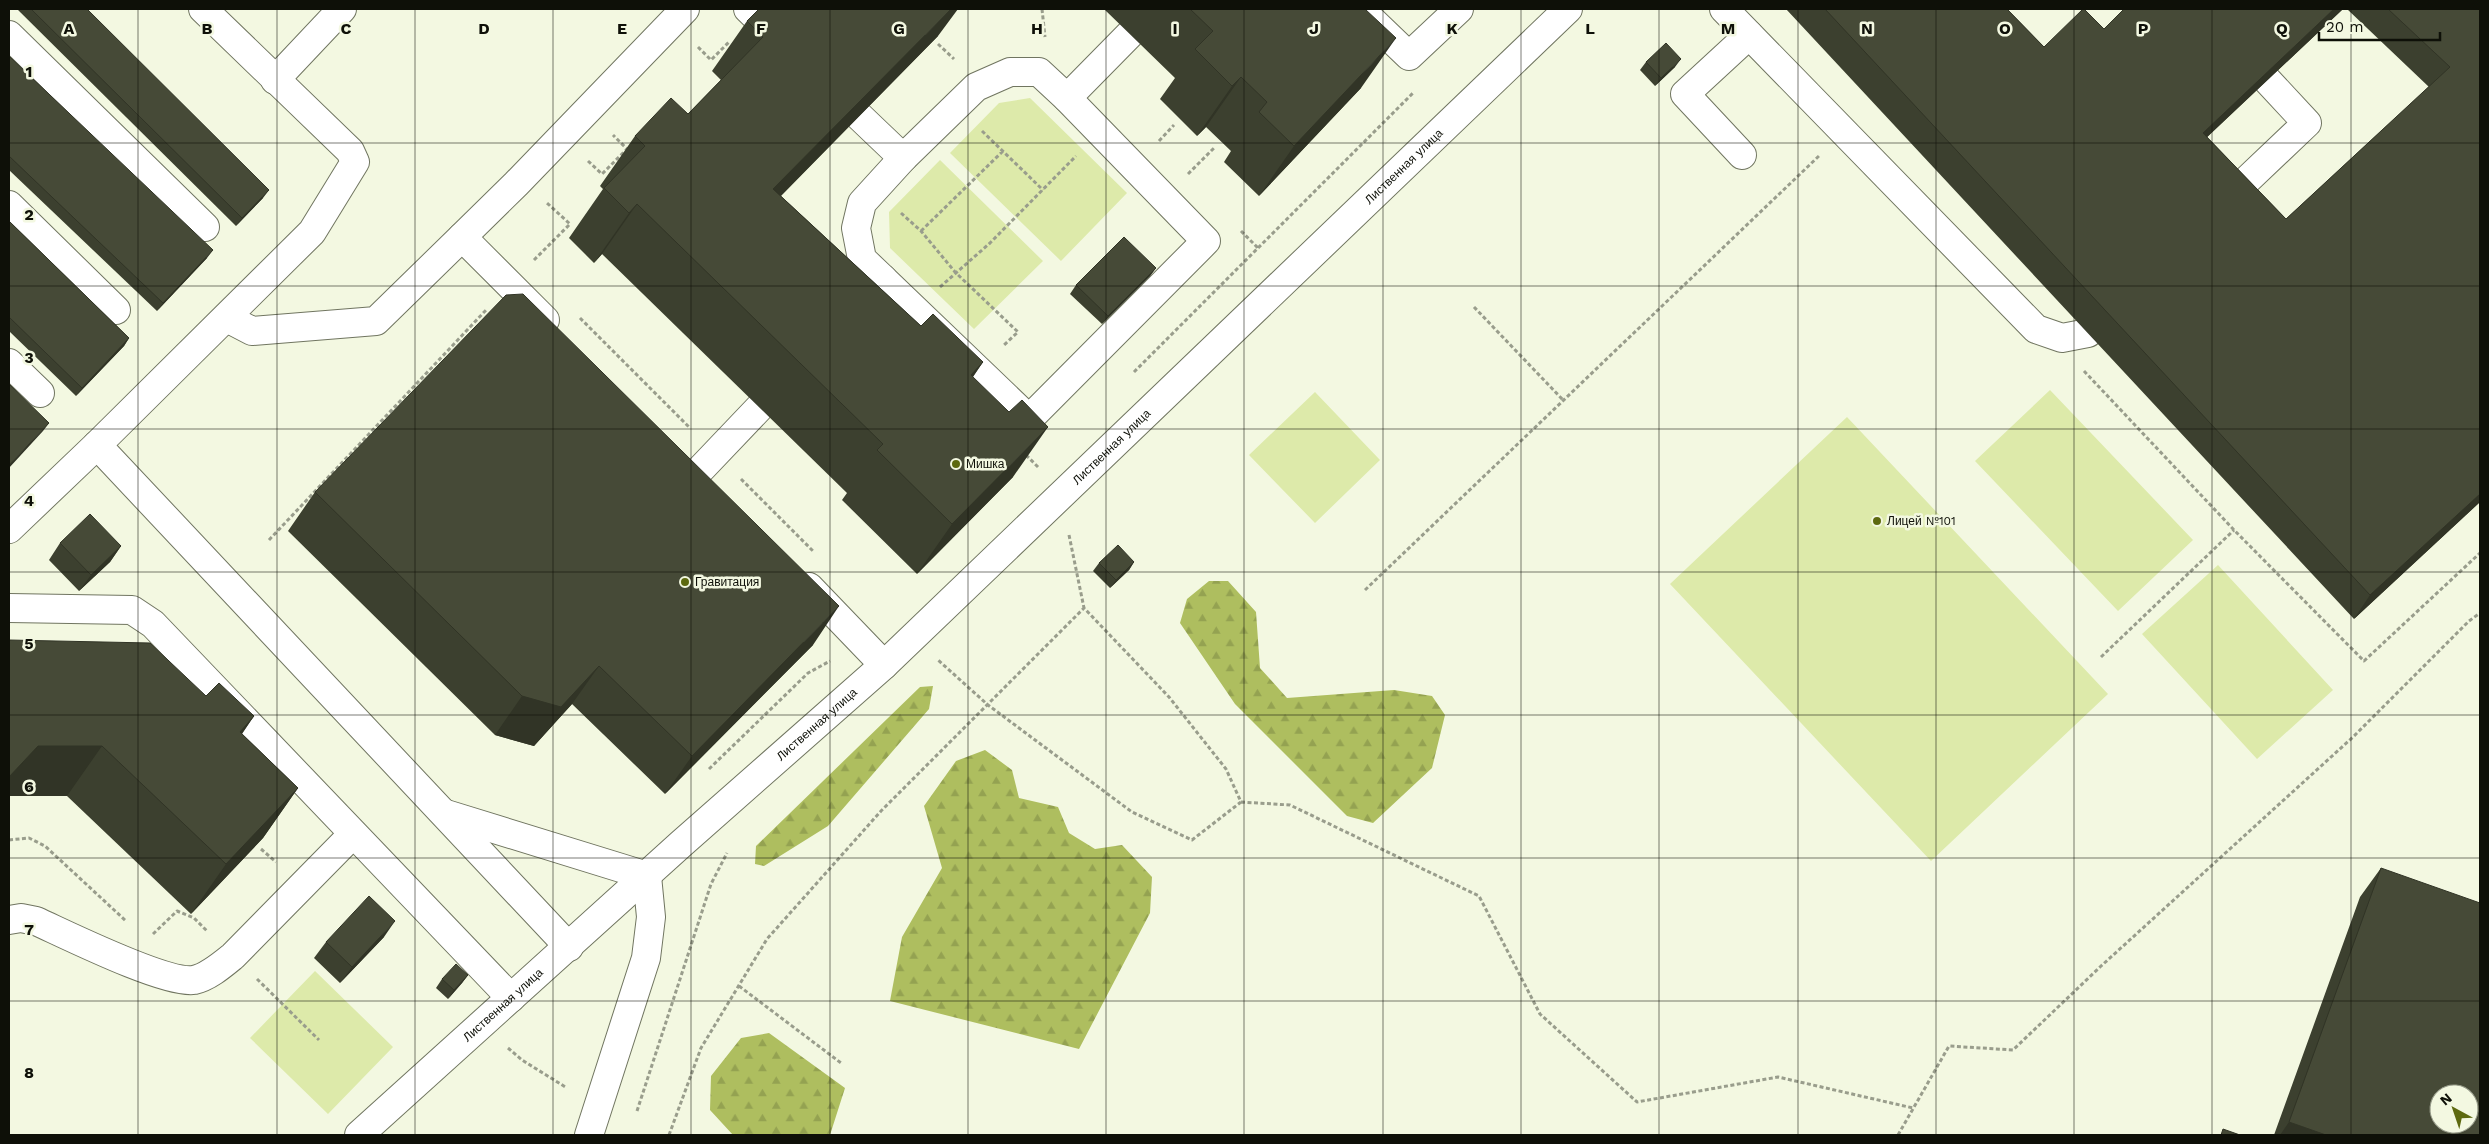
<svg xmlns="http://www.w3.org/2000/svg" width="2489" height="1144" font-family="'Work Sans',sans-serif">
<style>
.forest{fill:url(#forest-firs)}
.park{fill:#ddeaaa}
.lines{fill:none;stroke-linecap:round;stroke-linejoin:round}
.minor-casing{stroke:#707560;stroke-width:30}
.path{stroke:#999d8c;stroke-width:3;stroke-dasharray:4 2.5;stroke-linecap:butt}
.minor{stroke:#fff;stroke-width:28}
.wall{fill:#3c402f}
.shaded-wall{fill:#313426}
.building{fill:#464a37;stroke:#313426;fill-rule:evenodd}
.grid{fill:none;stroke:#0e1008;stroke-width:1;stroke-opacity:0.55}
.poi-dot{fill:#5d690f;stroke:#f3f8e1;stroke-width:2}
.labels{text-anchor:middle;dominant-baseline:central;stroke-width:5;stroke-linejoin:round;paint-order:stroke}
.street-label{font-size:12px;fill:#0e1008;stroke:#f3f8e1}
.poi-label{font-size:12px;fill:#0e1008;stroke:#f3f8e1;text-anchor:start}
.grid-label{font-size:16px;text-anchor:middle;font-weight:bold;fill:#0e1008;stroke:#f3f8e1;stroke-width:5;stroke-linejoin:round;paint-order:stroke}
</style>
<defs>
<pattern id="forest-firs" width="22" height="20" patternUnits="userSpaceOnUse" patternTransform="scale(1.25)"><rect width="22" height="20" fill="#aebe5f"/><path d="M5 1l3.5 6h-7zM16 11l3.5 6h-7z" fill="#94a251"/></pattern>
</defs>
<rect width="100%" height="100%" fill="#f3f8e1"/>
<!-- forest -->
<path class="forest" d="M1209,581H1228L1256,612L1260,668L1287,698L1394,690L1432,696L1445,715L1432,768L1373,823L1347,816L1235,704L1180,623L1187,599Z
M933,686L929,709L828,826L764,866L755,864L756,846L920,687Z
M985,750L1012,770L1019,798L1058,807L1069,833L1095,849L1122,845L1152,877L1150,913L1079,1049L890,1001L902,937L942,868L924,806L956,761Z
M769,1033L845,1088L830,1135H733L710,1110L711,1076L741,1038Z"/>
<!-- park -->
<path class="park" d="M1030,98L1127,193L1061,261L950,153L999,103Z
M940,160L1043,261L974,329L890,248L889,212Z
M2050,390L2193,540L2118,611L1975,461Z
M1315,392L1380,460L1315,523L1249,455Z
M1847,417L2108,694L1931,861L1670,584Z
M2218,565L2333,690L2257,759L2142,634Z
M315,971L393,1047L328,1114L250,1038Z"/>
<g class="lines">
<!-- minor casing -->
<g class="minor-casing">
<g id="minor">
<path d="M748,9L781,41"/>
<path d="M1360,9L1409,56L1459,9"/>
<path d="M1724,9L2036,329L2062,338L2088,333"/>
<path d="M9,35L205,227"/>
<path d="M275,80L342,9"/>
<path d="M859,116L903,158"/>
<path d="M1742,155L1685,94L1749,35"/>
<path d="M2227,199L2307,123L2267,80"/>
<path d="M9,205L116,310"/>
<path d="M462,237L516,184L685,9"/>
<path d="M883,279L1029,419L1206,241L1067,98"/>
<path d="M871,292L883,279L862,259L856,228L862,203L903,158L976,87L1010,72H1039L1067,98L1130,34"/>
<path d="M227,318L252,331L376,321L462,237L545,320"/>
<path d="M9,363L40,393"/>
<path d="M97,445L569,947"/>
<path d="M698,472L759,408"/>
<path d="M9,529L97,445L312,232L355,162L350,151L203,9"/>
<path d="M809,587L884,665"/>
<path d="M9,608L132,610L153,624L511,998"/>
<path d="M446,814L647,876L651,917L646,958L589,1135"/>
<path d="M9,920L21,918L36,921C67,935 165,984 194,980C208,977 222,965 233,956L353,834"/>
<path id="s1" d="M359,1135L681,844L884,665L1568,9"/>
</g>
</g>
<!-- path -->
<path class="path" d="M1042,9L1045,37
M938,44L954,59
M698,47L711,60L730,41
M982,131L1043,190
M1159,141L1174,125
M588,161L602,174L627,149L613,135
M1188,174L1214,148
M901,213L921,231L955,272L1018,332L1004,345
M921,231L1003,151
M1241,231L1258,248
M534,260L570,224L547,203
M940,287L990,243L1076,156
M1474,307L1564,401
M580,318L690,428
M2084,371L2234,530L2364,661L2480,553
M1134,372L1414,92
M1026,455L1039,468
M741,479L814,552
M1069,535L1084,608
M269,540L487,309
M1365,590L1820,155
M2101,657L2234,530
M709,769L808,673L830,661
M1241,802L1290,805L1479,896L1540,1014L1637,1102L1778,1077L1913,1108
M9,840L29,838L45,846L126,921
M261,849L276,862
M153,934L177,911L194,918L208,932
M257,979L319,1040
M739,986L841,1063
M508,1048L522,1060L567,1088
M637,1111L711,884L727,853
M669,1135L701,1048L767,939L881,811L1084,608L1169,697L1226,769L1241,802L1192,840L1132,812L988,705L938,660
M1898,1135L1949,1046L2013,1050L2100,967L2353,737L2469,621L2480,613"/>
<!-- minor -->
<use href="#minor" class="minor"/>
</g>
<!-- wall -->
<path class="wall" d="M17,9H87L263,198L236,226Z
M1104,9H1365L1361,88L1259,196L1224,162L1231,151L1206,127L1197,136L1160,99L1175,78Z
M1786,9H2007L2044,47L2104,29L2124,9H2343L2207,137L2286,219L2429,87L2347,9H2480V502L2354,619Z
M747,21L938,36L781,196L921,326L983,362L973,377L1013,477L917,574L842,500L847,493L602,254L594,263L569,238L603,189L600,186L635,136L688,114L721,80L712,71Z
M9,56L207,258L157,311L9,170Z
M1646,62L1675,67L1655,86L1640,70Z
M9,221L129,338L124,346L76,396L9,331Z
M1156,268L1150,276L1102,324L1070,294L1076,285Z
M315,492L813,645L665,794L572,704L534,746L495,735L288,531Z
M60,543L121,546L110,562L79,591L49,560Z
M1134,562L1129,570L1110,588L1093,571L1099,563Z
M9,640L206,696L254,716L242,734L298,788L263,838L191,914L67,796H9Z
M2381,868L2480,1135H2274L2360,897Z
M384,937L340,983L314,958L326,942Z
M468,975L462,983L448,999L436,988L442,979Z"/>
<!-- shaded-wall -->
<path class="shaded-wall" d="M951,9H958L938,36L738,239L773,189Z
M2334,9H2343L2186,157L2203,133Z
M1396,38L1361,88L1259,196L1294,146Z
M1681,59L1675,67L1655,86L1661,78Z
M1241,77L1206,127L1197,136L1232,86Z
M269,190L263,198L236,226L242,218Z
M637,204L602,254L594,263L629,213Z
M213,250L207,258L157,311L163,303Z
M1156,268L1150,276L1102,324L1108,316Z
M129,338L124,346L76,396L82,388Z
M983,362L948,412L971,375Z
M49,423L43,431L9,468V465Z
M1048,427L1013,477L917,574L952,524Z
M2480,494V502L2354,619L2370,595Z
M121,546L110,562L79,591L91,575Z
M1134,562L1129,570L1110,588L1116,580Z
M839,606L813,645L665,794L692,756Z
M599,666L572,704L534,746L495,735L522,696Z
M254,716L219,766L240,732Z
M38,746H102L67,796H9V777Z
M298,788L263,838L191,914L226,864Z
M395,921L384,937L340,983L352,967Z
M468,975L462,983L448,999L454,990Z
M2289,1122L2326,1135H2280Z"/>
<!-- building -->
<path class="building" d="M31,9H87L269,190L242,218Z
M759,9H951L773,189L921,326L933,314L983,362L971,375L1009,412L1022,400L1048,427L952,524L877,450L883,444L637,204L629,213L604,188L645,146L635,136L671,98L688,114L763,37L747,21Z
M1190,9H1365L1396,38L1294,146L1259,112L1267,102L1241,77L1232,86L1195,49L1213,31Z
M1825,9H2007L2044,47L2083,9H2084L2104,29L2124,9H2334L2203,133L2286,219L2450,67L2388,9H2480V494L2370,595Z
M1666,43L1681,59L1661,78L1646,62Z
M9,56L213,250L163,303L9,156Z
M9,221L129,338L82,388L9,317Z
M1124,237L1156,268L1108,316L1076,285Z
M523,294L839,606L692,756L599,666L561,707L522,696L315,492L506,295Z
M9,384L49,423L9,465Z
M90,514L121,546L91,575L60,543Z
M1118,545L1134,562L1116,580L1099,563Z
M9,640L150,643L206,696L219,683L254,716L240,732L298,788L226,864L102,746H38L9,777Z
M2381,868L2480,903V1135H2326L2289,1122ZM2439,1094H2469V1124H2439Z
M369,896L395,921L352,967L326,942Z
M456,964L468,975L454,990L442,979Z
M2223,1129L2240,1135H2221Z"/>
<!-- grid -->
<path class="grid" d="M138,9V1135M277,9V1135M415,9V1135M553,9V1135M691,9V1135M830,9V1135M968,9V1135M1106,9V1135M1244,9V1135M1383,9V1135M1521,9V1135M1659,9V1135M1798,9V1135M1936,9V1135M2074,9V1135M2212,9V1135M2351,9V1135M9,143H2480M9,286H2480M9,429H2480M9,572H2480M9,715H2480M9,858H2480M9,1001H2480"/>
<!-- markers -->
<g class="poi-dot">
<circle cx="956" cy="464" r="5"/>
<circle cx="1877" cy="521" r="5"/>
<circle cx="685" cy="582" r="5"/>
</g>
<g class="labels">
<!-- street labels -->
<g class="street-label">
<text stroke="none"><textPath href="#s1" startOffset="1425">Лиственная улица</textPath></text>
<text stroke="none"><textPath href="#s1" startOffset="1020">Лиственная улица</textPath></text>
<text stroke="none"><textPath href="#s1" startOffset="615">Лиственная улица</textPath></text>
<text stroke="none"><textPath href="#s1" startOffset="194">Лиственная улица</textPath></text>
</g>
<!-- poi labels -->
<g class="poi-label">
<text x="966" y="464">Мишка</text>
<text x="1887" y="521">Лицей №101</text>
<text x="695" y="582">Гравитация</text>
</g>
</g>
<g class="grid-label">
<text x="69" y="34">A</text>
<text x="207" y="34">B</text>
<text x="346" y="34">C</text>
<text x="484" y="34">D</text>
<text x="622" y="34">E</text>
<text x="761" y="34">F</text>
<text x="899" y="34">G</text>
<text x="1037" y="34">H</text>
<text x="1175" y="34">I</text>
<text x="1314" y="34">J</text>
<text x="1452" y="34">K</text>
<text x="1590" y="34">L</text>
<text x="1728" y="34">M</text>
<text x="1867" y="34">N</text>
<text x="2005" y="34">O</text>
<text x="2143" y="34">P</text>
<text x="2282" y="34">Q</text>
<text x="29" y="77">1</text>
<text x="29" y="220">2</text>
<text x="29" y="363">3</text>
<text x="29" y="506">4</text>
<text x="29" y="649">5</text>
<text x="29" y="792">6</text>
<text x="29" y="935">7</text>
<text x="29" y="1078">8</text>
</g>
<!-- border -->
<rect width="2489" height="1144" fill="none" stroke="#0e1008" stroke-width="20"/>
<!-- north arrow -->
<g transform="translate(2454 1109) rotate(320)"><circle r="24" fill="#f3f8e1" stroke="#979b8a"/>
<path d="M0-4L9 19L0 12L-9 19Z" fill="#5d690f"/>
<text y="-8" font-size="14" font-weight="bold" text-anchor="middle" fill="#0e1008">N</text>
</g>
<!-- scale -->
<path d="M2319 32v8h121v-8" fill="none" stroke="#0e1008" stroke-width="2.5"/>
<text x="2326" y="32" font-size="15" fill="#0e1008" stroke="#f3f8e1" stroke-width="4" paint-order="stroke">20 m</text>
</svg>
